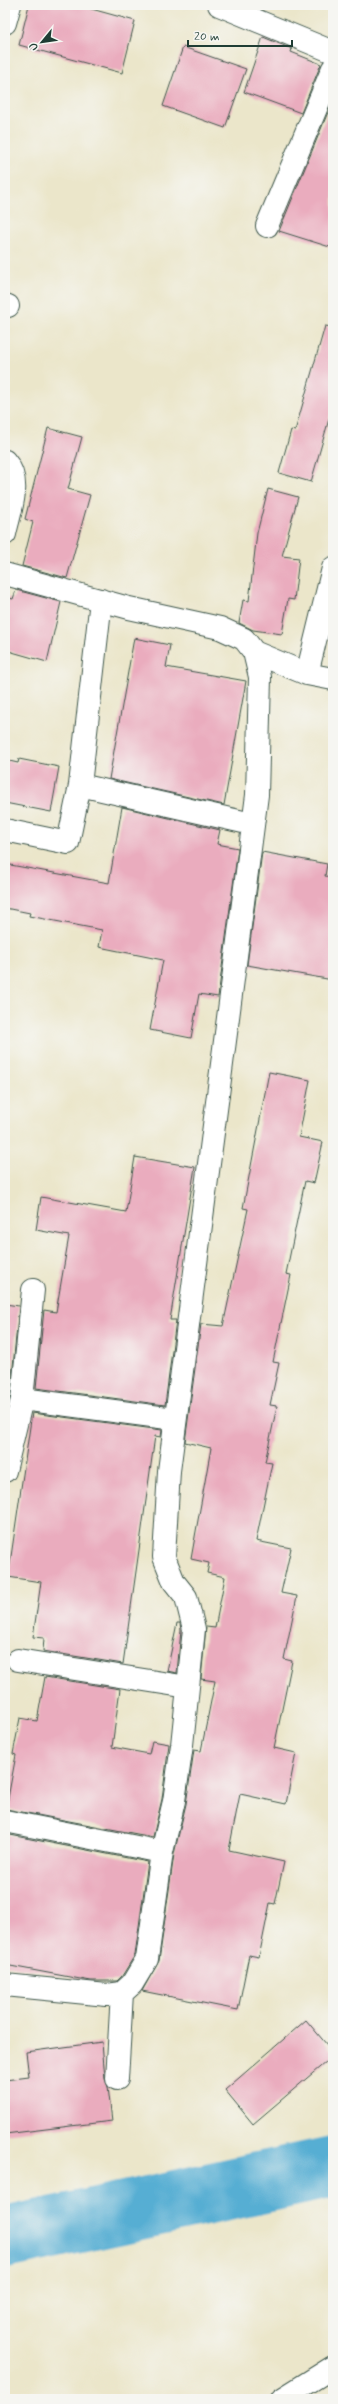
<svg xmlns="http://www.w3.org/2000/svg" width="338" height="2404" font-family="Mynerve,sans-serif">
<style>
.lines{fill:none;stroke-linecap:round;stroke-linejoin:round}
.river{stroke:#56aed3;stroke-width:62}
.building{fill:#eaacbe}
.minor-casing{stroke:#3e564a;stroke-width:24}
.minor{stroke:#fff;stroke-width:22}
</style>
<rect width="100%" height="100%" fill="#f6f6f2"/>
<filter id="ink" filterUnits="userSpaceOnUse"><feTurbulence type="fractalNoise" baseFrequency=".025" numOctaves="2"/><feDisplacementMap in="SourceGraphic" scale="8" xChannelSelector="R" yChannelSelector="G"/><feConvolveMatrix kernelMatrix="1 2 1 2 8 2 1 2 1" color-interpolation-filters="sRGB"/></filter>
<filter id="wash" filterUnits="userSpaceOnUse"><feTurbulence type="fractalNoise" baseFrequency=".012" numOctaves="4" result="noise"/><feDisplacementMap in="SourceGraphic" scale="16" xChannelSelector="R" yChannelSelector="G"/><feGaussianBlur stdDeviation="0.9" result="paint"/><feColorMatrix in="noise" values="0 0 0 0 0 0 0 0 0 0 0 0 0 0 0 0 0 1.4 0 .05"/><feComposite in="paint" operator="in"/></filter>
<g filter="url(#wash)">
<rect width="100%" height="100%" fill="#ebe6ca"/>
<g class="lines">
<!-- river -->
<path class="river" d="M5,2238L333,2167"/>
</g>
<g id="blocks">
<!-- building -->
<path class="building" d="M29,5H77L135,21L122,73L19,45Z
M263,37L292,49L291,52L321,64L301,113L244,92Z
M183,47L246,69L225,128L163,106Z
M333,100V248L279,231Z
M325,326L333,327V405L311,482L279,473L291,430L295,431Z
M48,428L82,437L68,489L90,495L67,578L22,566L33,522L25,519Z
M268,489L298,497L282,556L299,558L294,600L288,599L282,634L253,630L239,623L243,600L249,601L257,533Z
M16,590L61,602L47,662L5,650V597L13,599Z
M134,638L170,645L166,667L246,681L224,805L109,779Z
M19,759L59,767L51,812L5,803V760L18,763Z
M122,807L220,830L217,844L238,848L218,997L199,994L191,1038L150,1030L163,960L99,947L102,930L29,916L30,913L5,908V864L109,883Z
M262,852L327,864L325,876L333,877V980L247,965Z
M269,1072L310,1080L299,1137L323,1142L314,1183L305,1181L286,1274L291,1275L273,1362L279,1363L270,1405L277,1406L265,1462L272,1463L256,1541L291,1548L281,1593L297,1596L284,1659L292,1661L274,1748L296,1753L286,1804L240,1794L229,1850L284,1862L275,1904L270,1903L259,1957L249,1955L238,2010L142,1991L159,1961L174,1854L186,1804L194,1750L201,1751L215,1681L201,1679L206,1627L215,1628L225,1577L207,1573L209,1563L191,1559L211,1448L185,1442L201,1324L223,1326L248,1209L243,1208Z
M135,1157L195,1167L170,1320H176L165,1405L36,1388L44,1310L56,1312L69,1236L36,1230L41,1197L126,1212Z
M5,1304L19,1306L10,1397L5,1417Z
M32,1413L162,1430L161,1437L155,1436L123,1664L43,1651L44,1638L33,1637L41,1582L8,1577Z
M177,1623H180L181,1630L177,1673L167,1671Z
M45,1677L120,1689L112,1747L149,1754L152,1741L169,1744L162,1799L153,1837L6,1809L16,1755L13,1754L20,1718L37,1721Z
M5,1834L148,1862L135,1955L122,1976L117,1981H91L5,1965Z
M306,2020L333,2052V2056L253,2124L225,2090Z
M102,2042L105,2079L108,2087L112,2121L5,2134V2080L29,2077L26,2052Z"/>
</g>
</g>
<g filter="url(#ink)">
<use href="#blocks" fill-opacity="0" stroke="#3e564a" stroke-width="1"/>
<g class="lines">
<!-- minor casing -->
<g class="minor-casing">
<path id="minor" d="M219,5L333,52
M5,23L10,5
M267,226L333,68
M5,305L8,306
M5,461C23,481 10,510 5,534
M5,574L129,608L220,628L244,639L254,652L260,677L257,795L169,1471L164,1557L174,1582L186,1597L194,1629L182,1745L174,1801L162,1852L147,1959L132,1984L122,1993L107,1995L5,1985
M101,600L80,785L252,824
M254,652L307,674L333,568
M307,674L333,679
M5,830L68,843L80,785
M22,1399L33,1290
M5,1471L22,1399L175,1419
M18,1660L188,1687
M5,1821L162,1852
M117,2079L122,1993
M282,2399L333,2367"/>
</g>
<!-- minor -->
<use href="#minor" class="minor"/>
</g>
</g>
<!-- margin -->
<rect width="338" height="2404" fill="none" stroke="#f6f6f2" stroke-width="20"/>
<!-- north arrow -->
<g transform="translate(42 42) rotate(241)" stroke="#f6f6f2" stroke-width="3" paint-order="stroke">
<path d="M0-3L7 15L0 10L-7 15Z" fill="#1f3d34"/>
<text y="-6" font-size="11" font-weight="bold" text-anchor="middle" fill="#1f3d34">U</text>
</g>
<!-- scale -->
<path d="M188 40v6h104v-6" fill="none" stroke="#1f3d34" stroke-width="2"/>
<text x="194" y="40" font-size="12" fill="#1f3d34" stroke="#f6f6f2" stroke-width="3" paint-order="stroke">20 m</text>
</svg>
